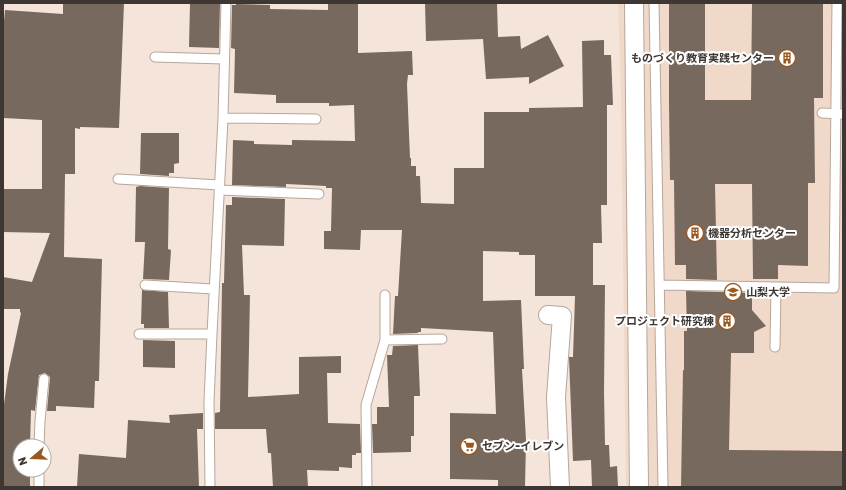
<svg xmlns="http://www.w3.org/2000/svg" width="846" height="490" font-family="Rubik,'Noto Sans JP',sans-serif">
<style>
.built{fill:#f1d9c9}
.building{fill:#77695e}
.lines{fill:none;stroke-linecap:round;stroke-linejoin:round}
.lane-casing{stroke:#b6a69b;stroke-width:11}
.street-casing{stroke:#b6a69b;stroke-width:20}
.lane{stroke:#fff;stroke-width:9}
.street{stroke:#fff;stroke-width:18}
.labels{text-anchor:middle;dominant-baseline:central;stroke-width:4;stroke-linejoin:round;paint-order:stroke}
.poi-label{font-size:11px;font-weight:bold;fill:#3d3632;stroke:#fff;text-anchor:start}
</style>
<rect width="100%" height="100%" fill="#f5e4d9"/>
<!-- built -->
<path class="built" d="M618,3H843V487H626L621,98Z"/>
<!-- building -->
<path class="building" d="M63,3H124L119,128L80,127V129L75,128V174H65L64,257L102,259L99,381H95L94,408L56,406V411H47L50,377L45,373L39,375L35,411L31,410L30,446H20V470H30V487H3V412L8,374L21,313L20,312V309H3V277L32,282L50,233L3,232V189H42V120L3,118V33L5,10L63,14Z
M190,3L220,4L219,48L189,47Z
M328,3H358V53L412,51L413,75H408L407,84L410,158H411V166H416V176H420L421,203L454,204V168H484V112H529V108L583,107L582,41L604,40V55H611L613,105H607V205H601L602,243H593V285H605L604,393L605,445H609L610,467L617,466L618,487H592L591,460L573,461L569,358V357H573L575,296H535V255H519V252L483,251V301L521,300L524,369H522L526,440L525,487H498V480L450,479V413L496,414L493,332L421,328V332H418V333L393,334L395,296H398L402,230H361L360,250L324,249V231H331L332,188H326V186L286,184V187L232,185L233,140L254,141V144L292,145V140L355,141L354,105L329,106V103H276V95L234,93L235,49L231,48L232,5H236V4L270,5V9L328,10Z
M425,3H447V4L497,3L498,37L520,36L521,49L548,35L564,66L529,84V77L486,79L483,39L426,41Z
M669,3H705V100H751L752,3H823V98H814L815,183H808V266L778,265V279H753L752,184H715L717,280L686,279V265H675L674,180H670L669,103Z
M141,133H179V163L174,164V173H169V176L140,174Z
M140,186L169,188L168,249L171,250L169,280L143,279L145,242H135L136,187Z
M232,197L285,199L284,246L242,245L244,295H250L248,397L299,394V357L341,356V373H327L328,423L360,424L361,453H356V455H352V468L339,467V471L307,470L308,487H273L271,453H268L266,429H215V413L220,412L222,283H224L226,205H232Z
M142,290L168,292L169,328H144V324H141Z
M686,291L752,293V310L766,326L754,332V353H731L729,450L843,451V487H681L683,370H684V331H687Z
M143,340L175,341V368L143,367Z
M418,345L420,396H414V436H411V452L373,453L372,424H377V407H389L387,355H392L393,346Z
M203,413V429H197L199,487H77L79,454L126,458L128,420L170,423L169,415Z"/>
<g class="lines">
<!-- lane casing -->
<g class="lane-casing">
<path id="lane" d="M654,3L663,487
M155,57L224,59
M822,113L843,114
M223,118L316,119
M118,179L219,185
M219,190L319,194
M145,285L213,289
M659,285L834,288L837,3
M139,334H212
M385,340L442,339
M775,347L776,287
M39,446L40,421L44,379
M39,487V470
M210,487L209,401L212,334L223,118L226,3
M367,487L366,405L385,340V295"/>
</g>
<!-- street casing -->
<g class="street-casing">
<path id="street" d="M634,3L639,487
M548,315L562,316L556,397L560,487"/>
</g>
<!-- lane -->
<use href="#lane" class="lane"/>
<!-- street -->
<use href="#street" class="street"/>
</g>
<!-- icons -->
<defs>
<g id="building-ring" transform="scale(0.9)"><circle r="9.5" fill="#fff" stroke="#985822" stroke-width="1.5"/><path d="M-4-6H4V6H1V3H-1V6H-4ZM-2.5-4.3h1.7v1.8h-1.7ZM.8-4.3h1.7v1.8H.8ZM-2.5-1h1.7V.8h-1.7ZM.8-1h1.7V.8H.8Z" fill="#985822"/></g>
<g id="university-ring" transform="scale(0.9)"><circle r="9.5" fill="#fff" stroke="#985822" stroke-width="1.5"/><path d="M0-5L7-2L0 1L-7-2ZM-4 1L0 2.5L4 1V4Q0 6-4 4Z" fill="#985822"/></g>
<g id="supermarket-ring" transform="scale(0.9)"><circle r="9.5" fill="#fff" stroke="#985822" stroke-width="1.5"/><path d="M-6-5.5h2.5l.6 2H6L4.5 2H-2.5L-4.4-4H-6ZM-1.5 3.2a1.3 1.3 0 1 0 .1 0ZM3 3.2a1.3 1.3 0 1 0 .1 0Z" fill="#985822"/></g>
</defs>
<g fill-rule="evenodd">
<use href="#building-ring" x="787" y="58"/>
<use href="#building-ring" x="695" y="233"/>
<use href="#university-ring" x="733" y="292"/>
<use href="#building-ring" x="727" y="321"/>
<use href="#supermarket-ring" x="469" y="446"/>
</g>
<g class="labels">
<!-- poi labels -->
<g class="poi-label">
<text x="774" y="58" text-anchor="end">ものづくり教育実践センター</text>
<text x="708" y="233">機器分析センター</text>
<text x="746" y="292">山梨大学</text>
<text x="714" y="321" text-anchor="end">プロジェクト研究棟</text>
<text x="482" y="446">セブン-イレブン</text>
</g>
</g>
<!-- border -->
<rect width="846" height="490" fill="none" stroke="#3d3632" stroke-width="8"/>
<!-- north arrow -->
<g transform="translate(32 458) rotate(251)"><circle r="19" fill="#ffffff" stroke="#b1afad"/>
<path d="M0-3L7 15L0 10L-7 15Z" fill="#985822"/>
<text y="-6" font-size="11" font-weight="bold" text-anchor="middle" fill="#3d3632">N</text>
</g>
</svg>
